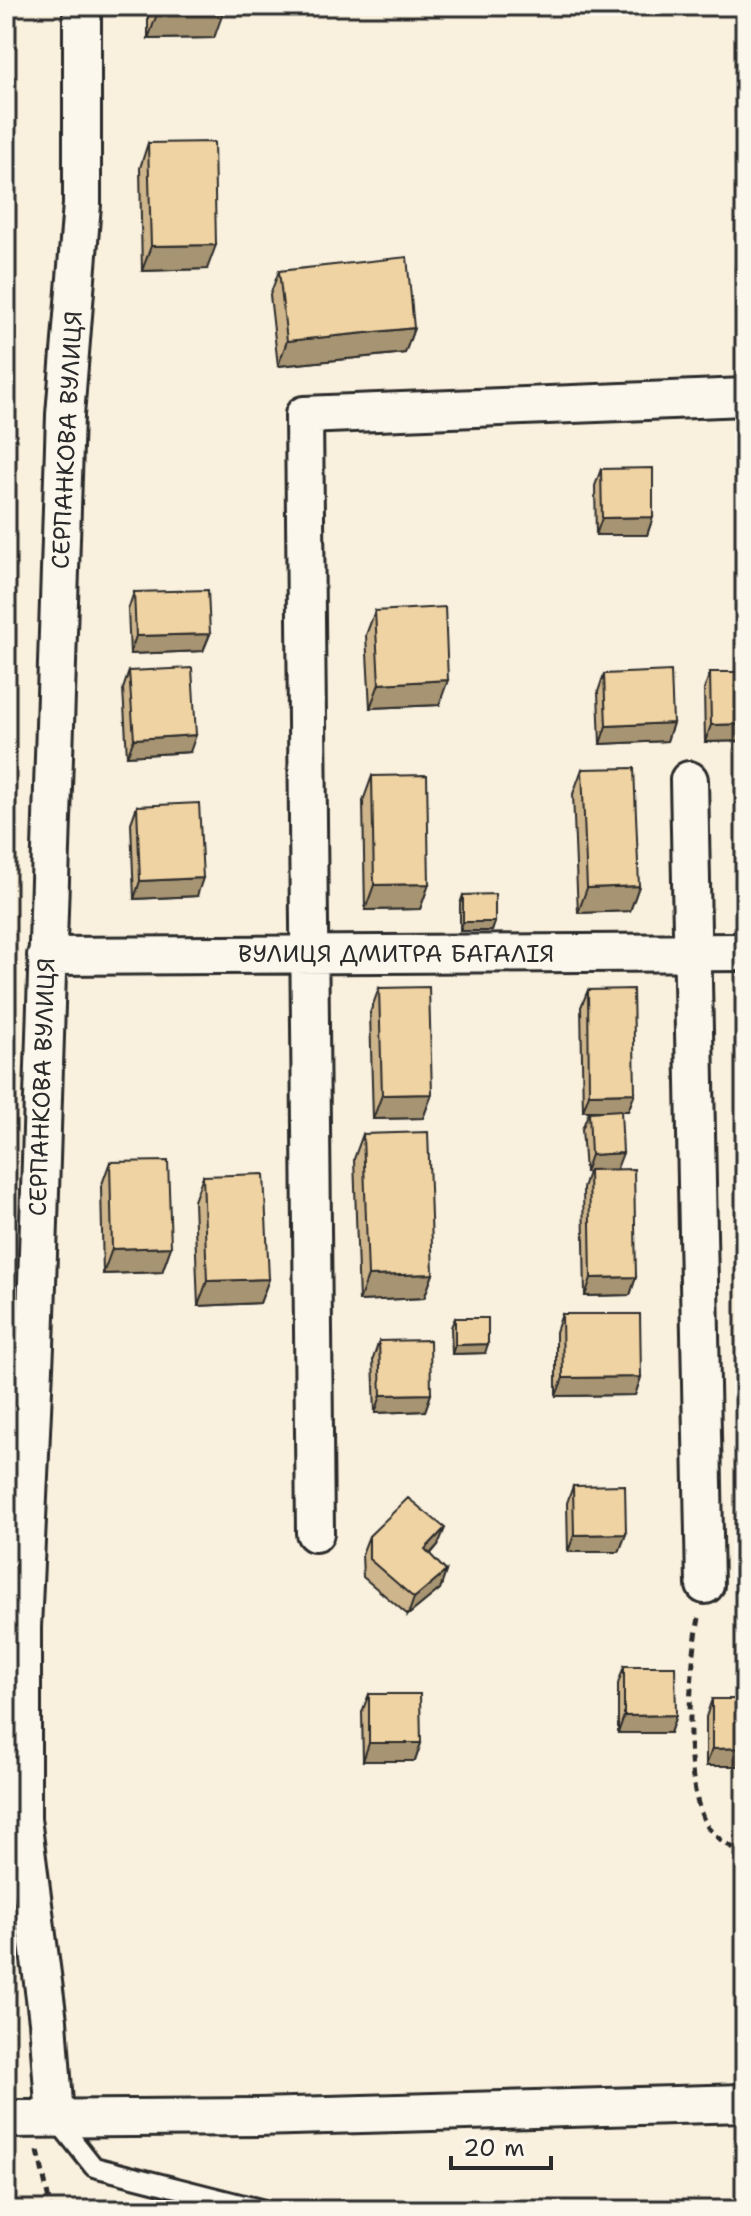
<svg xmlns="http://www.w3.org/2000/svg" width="751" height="2216" font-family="'Shantell Sans',sans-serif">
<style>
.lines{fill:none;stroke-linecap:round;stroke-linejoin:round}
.service-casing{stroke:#2b2b2b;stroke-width:24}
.minor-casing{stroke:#2b2b2b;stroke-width:42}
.path{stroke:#2b2b2b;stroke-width:5;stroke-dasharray:8 6;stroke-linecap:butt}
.service{stroke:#fbf7ec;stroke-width:18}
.minor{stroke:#fbf7ec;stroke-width:36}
.wall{fill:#ceb58c;stroke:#2b2b2b;stroke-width:2}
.shaded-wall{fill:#a79472;stroke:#2b2b2b;stroke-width:2}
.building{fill:#efd3a3;stroke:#2b2b2b;stroke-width:2}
.labels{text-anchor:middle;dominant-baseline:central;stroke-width:6;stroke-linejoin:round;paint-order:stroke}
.street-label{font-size:24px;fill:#2b2b2b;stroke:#fbf7ec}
</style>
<rect width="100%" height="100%" fill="#f9f0dd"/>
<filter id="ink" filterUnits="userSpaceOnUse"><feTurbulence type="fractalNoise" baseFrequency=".0125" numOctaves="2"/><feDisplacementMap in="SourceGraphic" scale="16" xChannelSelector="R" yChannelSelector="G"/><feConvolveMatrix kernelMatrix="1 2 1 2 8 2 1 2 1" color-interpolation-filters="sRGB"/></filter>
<g filter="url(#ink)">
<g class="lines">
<!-- service casing -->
<g class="service-casing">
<path id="service" d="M55,2118L94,2167L264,2210"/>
</g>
<!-- minor casing -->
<g class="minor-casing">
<path id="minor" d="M689,780L705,1585
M46,956L745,952
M315,1533L304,415L745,397
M55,2118L48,2021L22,1819V1627L35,1346L65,415L82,204V6
M6,2119L258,2117L745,2103"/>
</g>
<!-- path -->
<path class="path" d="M699,1618C690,1664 680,1792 710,1830C718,1840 735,1848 745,1856
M38,2151L51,2210"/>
<!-- service -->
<use href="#service" class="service"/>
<!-- minor -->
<use href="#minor" class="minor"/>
</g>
<!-- wall -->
<path class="wall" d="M148,6H223L214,38L148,39Z
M148,143L207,269L142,271L140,168Z
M744,243L745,367H737L735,268Z
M279,271L414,328L405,353L278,366L270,295Z
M601,469L653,517L647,535H596L595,486Z
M134,592L210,634L203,651L130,654L128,610Z
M375,611L439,705L370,708L366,635Z
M129,671L190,752L127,756L123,689Z
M710,672H745V741L705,742L704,690Z
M604,674L673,723L667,741L600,744L598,692Z
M582,769L639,886L630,911L578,913L573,794Z
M372,776L429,884L420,909L365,910L363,801Z
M137,806L197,896L134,899L131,823Z
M463,895L495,922L492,931H460V904Z
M379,988L432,1094L423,1118L373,1119L370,1013Z
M588,990L635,1093L628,1111H621L617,1169L636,1277L630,1295L585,1296L583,1188L588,1172H585L582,1129L589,1112L603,1111H583L581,1007Z
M363,1134L433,1274L424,1298L359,1301L354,1159Z
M110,1162L171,1247L162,1272L103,1274L101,1187Z
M203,1176L269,1279L260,1303L198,1306L194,1201Z
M562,1314L641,1377L635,1395L556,1396V1332Z
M455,1318L485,1353L452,1354L451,1327Z
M379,1341L431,1394L425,1411L375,1413L373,1359Z
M573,1486L626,1534L619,1552H568L567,1503Z
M369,1536L438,1545L430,1555L446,1571L440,1589L408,1615L363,1577L362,1554Z
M624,1666L676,1715L670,1733H618V1684Z
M369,1694L421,1743L415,1761H363L362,1712Z
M712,1699H745V1766H706V1717Z"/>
<!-- shaded-wall -->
<path class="shaded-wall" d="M223,13L214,38L148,39L157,14Z
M216,245L207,269L142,271L151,246Z
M414,328L405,353L278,366L287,341Z
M745,346V367H737Z
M653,517L647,535H596L602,518Z
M210,634L203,651L130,654L136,636Z
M448,680L439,705L370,708L379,684Z
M673,723L667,741L600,744L606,726Z
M745,724V741L705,742L711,725Z
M196,735L190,752L127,756L134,739Z
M203,878L197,896L134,899L140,881Z
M429,884L420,909L365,910L374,885Z
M639,886L630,911L578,913L587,888Z
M463,922H495L492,931H460Z
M635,1093L628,1111H583L589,1094Z
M432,1094L423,1118L373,1119L382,1095Z
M623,1153L616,1171L585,1172L591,1155Z
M171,1247L162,1272L103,1274L112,1249Z
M433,1274L424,1298L359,1301L368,1276Z
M636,1277L630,1295L585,1296L591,1278Z
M269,1279L260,1303L198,1306L207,1281Z
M488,1344L485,1353L452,1354L455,1345Z
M641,1377L635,1395L556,1396L563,1378Z
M431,1394L425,1411L375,1413L381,1395Z
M445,1528L438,1545L418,1567L425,1549Z
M626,1534L619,1552H568L574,1535Z
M446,1571L440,1589L408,1615L414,1598Z
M676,1715L670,1733H618L624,1716Z
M369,1743H421L415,1761H363Z
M745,1748V1766H706L712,1749Z"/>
<!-- building -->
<path class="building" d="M157,6H223V13L157,14Z
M6,56H9V127H6Z
M214,142L216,245L151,246L148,143Z
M407,257L414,328L287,341L279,271Z
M6,270H9L8,331H6Z
M653,468V517L602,518L601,469Z
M208,590L210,634L136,636L134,592Z
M445,607L448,680L379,684L375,611Z
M192,668L196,735L134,739L129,671Z
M671,671L673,723L606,726L604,674Z
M710,672H745V724L711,725Z
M634,768L639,886L587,888L582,769Z
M427,775L429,884L374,885L372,776Z
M199,803L203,878L140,881L137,806Z
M495,894V922H463V895Z
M429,987L432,1094L382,1095L379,988Z
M633,989L635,1093L589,1094L588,990Z
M621,1110L623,1153L591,1155L589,1112Z
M428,1132L433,1274L368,1276L363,1134Z
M168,1161L171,1247L112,1249L110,1162Z
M634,1169L636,1277L591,1278L589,1170Z
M264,1174L269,1279L207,1281L203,1176Z
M562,1314H640L641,1377L563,1378Z
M455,1318H488V1344L455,1345Z
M430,1340L431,1394L381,1395L379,1341Z
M625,1485L626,1534L574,1535L573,1486Z
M408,1498L445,1528L425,1549L446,1571L414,1598L369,1559V1536Z
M624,1666H675L676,1715L624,1716Z
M369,1694H420L421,1743H369Z
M712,1699H745V1748L712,1749Z"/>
</g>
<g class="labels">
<!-- street labels -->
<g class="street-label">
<text transform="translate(67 440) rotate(-87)">СЕРПАНКОВА ВУЛИЦЯ</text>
<text x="396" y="954">ВУЛИЦЯ ДМИТРА БАГАЛІЯ</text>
<text transform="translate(42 1087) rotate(-88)">СЕРПАНКОВА ВУЛИЦЯ</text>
</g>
</g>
<!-- margin -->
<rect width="751" height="2216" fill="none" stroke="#fbf7ec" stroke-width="32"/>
<rect x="16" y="16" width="719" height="2184" fill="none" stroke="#2b2b2b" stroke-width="3" filter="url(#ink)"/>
<!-- scale -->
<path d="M451 2156v12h100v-12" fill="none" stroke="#2b2b2b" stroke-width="4"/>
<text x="463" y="2156" font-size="24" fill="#2b2b2b" stroke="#fbf7ec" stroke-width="6" paint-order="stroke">20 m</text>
</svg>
